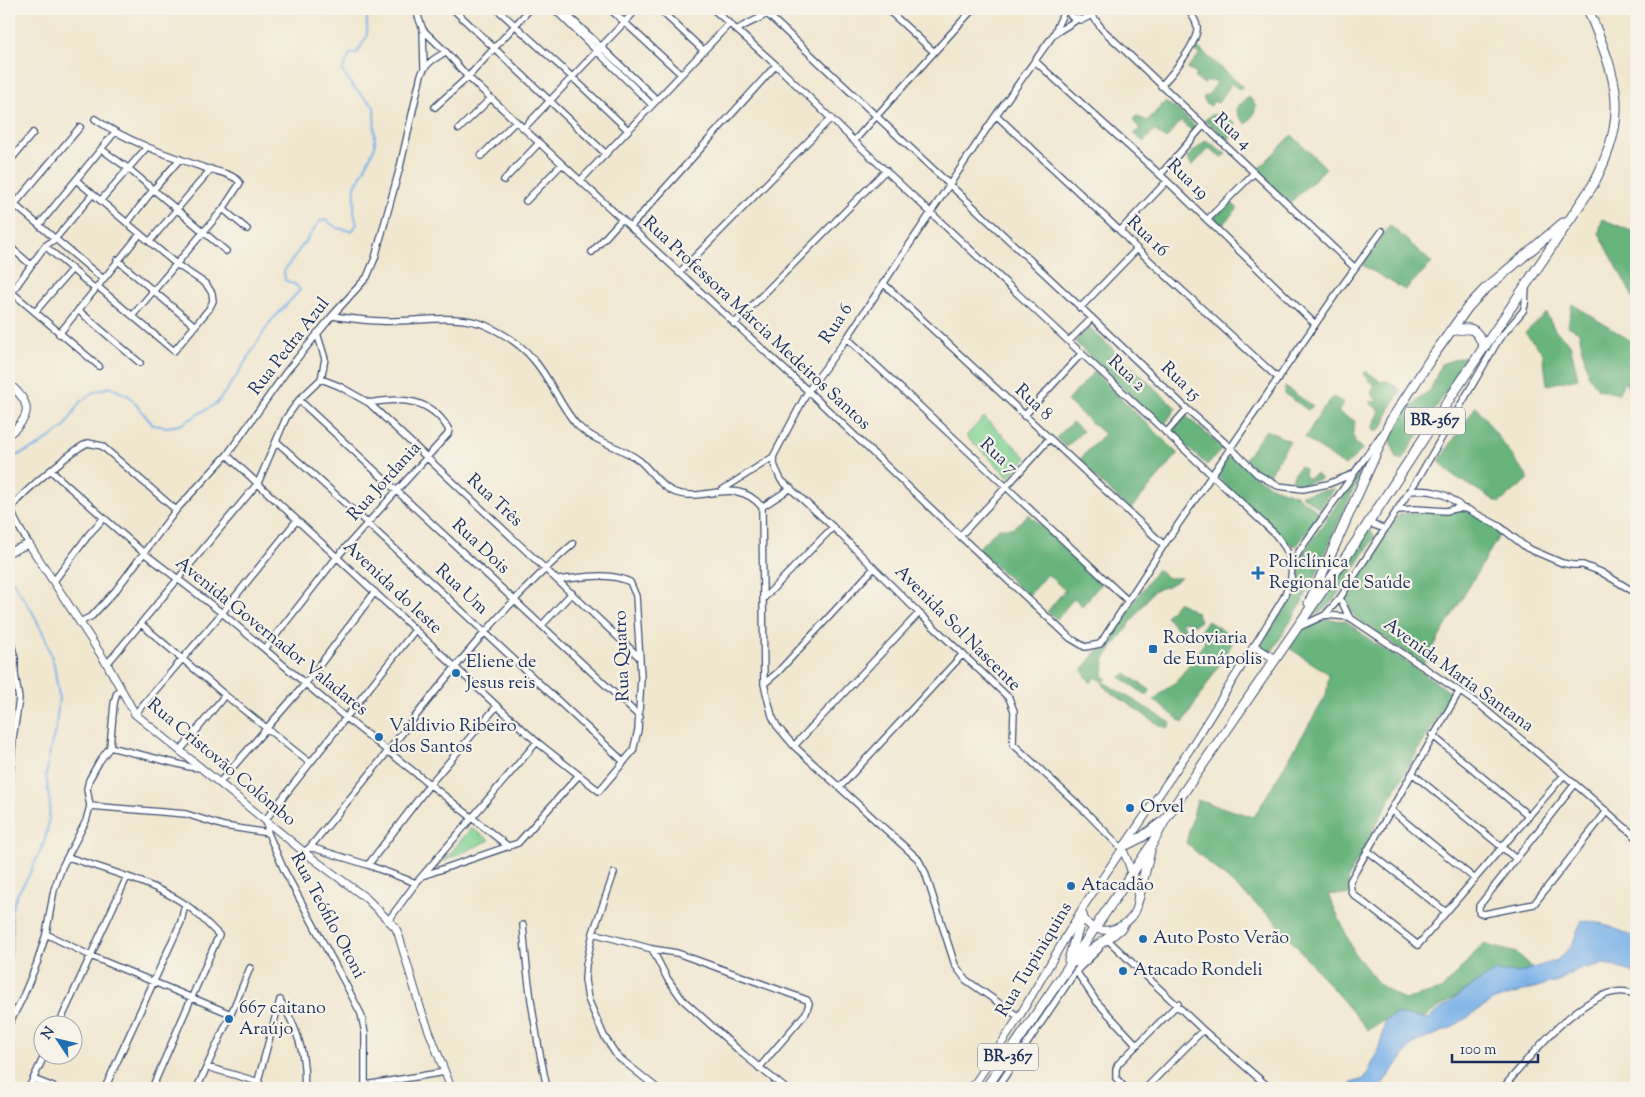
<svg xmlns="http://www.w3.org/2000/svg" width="1645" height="1097" font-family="'Sorts Mill Goudy',serif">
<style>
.green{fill:#81d293;stroke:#4e8078}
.forest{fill:#68b47d;stroke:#42726e}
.water{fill:#79b1e9;stroke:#4a70a4}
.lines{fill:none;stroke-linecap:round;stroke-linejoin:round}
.stream{stroke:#79b1e9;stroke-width:2}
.minor-casing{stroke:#3b4b6f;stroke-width:8}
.tertiary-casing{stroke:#3b4b6f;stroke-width:9}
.primary-casing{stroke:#3b4b6f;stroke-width:11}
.minor{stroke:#fff;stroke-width:5.5}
.tertiary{stroke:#fff;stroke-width:7}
.primary{stroke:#fff;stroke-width:9}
.poi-dot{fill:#1f6fb2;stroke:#f7f3e8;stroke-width:2}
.labels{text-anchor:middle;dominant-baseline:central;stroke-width:4.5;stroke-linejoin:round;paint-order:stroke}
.shield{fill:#f7f3e8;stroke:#5d6a87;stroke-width:1}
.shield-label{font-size:16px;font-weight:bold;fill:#1b2f5e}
.street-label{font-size:18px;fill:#1b2f5e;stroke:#f7f3e8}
.poi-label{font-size:18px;fill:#1b2f5e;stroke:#f7f3e8;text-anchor:start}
</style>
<rect width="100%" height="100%" fill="#f7f3e8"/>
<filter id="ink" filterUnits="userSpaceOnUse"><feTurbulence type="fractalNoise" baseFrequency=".02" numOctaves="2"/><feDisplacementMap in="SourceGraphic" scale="10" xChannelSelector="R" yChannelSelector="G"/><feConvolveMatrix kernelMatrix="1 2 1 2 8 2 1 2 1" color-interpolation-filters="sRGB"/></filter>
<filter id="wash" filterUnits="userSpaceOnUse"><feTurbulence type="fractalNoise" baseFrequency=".0096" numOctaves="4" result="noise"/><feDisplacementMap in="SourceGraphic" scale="20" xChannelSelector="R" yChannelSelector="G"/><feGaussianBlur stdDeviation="1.12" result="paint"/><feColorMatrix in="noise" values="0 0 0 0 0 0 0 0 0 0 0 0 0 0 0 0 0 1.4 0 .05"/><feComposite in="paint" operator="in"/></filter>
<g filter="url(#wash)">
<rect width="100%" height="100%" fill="#f1e7cf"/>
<!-- green -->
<path class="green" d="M984,417L1027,458L1009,477L966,436Z
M471,828L490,840L444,861Z"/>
<!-- forest -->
<path class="forest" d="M1194,44L1243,87L1240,90L1230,83L1229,88L1218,103L1213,101L1211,106L1206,103L1203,98L1209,94L1218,81H1206L1204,84L1195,78L1197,74L1187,69L1199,55L1192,47Z
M1249,97L1256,105L1254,114L1246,124L1239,117L1236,108Z
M1165,102L1178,110L1196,127L1192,131L1181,121L1166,139L1154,130L1144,142L1134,134L1140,129L1133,120L1136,116L1147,121Z
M1220,114L1236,123L1229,140L1217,136V129L1204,121L1211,115Z
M1292,135L1326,168L1290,203L1255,172Z
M1206,140L1226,154L1222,158L1209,148L1192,166L1187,157Z
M1229,202L1238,208L1219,228L1210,220Z
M1602,219L1636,233V303L1599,233Z
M1390,225L1432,263L1405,290L1362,265Z
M1572,304L1628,339L1636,349V398L1630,393L1625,381L1618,394L1598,389L1588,374L1579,332L1568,326Z
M1546,313L1555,330L1570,344L1578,378L1547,385L1543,353L1525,333Z
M1089,327L1176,408L1163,427L1075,342Z
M1471,354L1402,460L1397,458L1388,436L1411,406L1431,389L1441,364Z
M1366,371L1379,380L1377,382L1387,381L1401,390L1389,410L1385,423L1379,431H1374L1373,426L1380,411L1370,403V401L1374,402L1377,400L1371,394L1375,384H1373L1363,374Z
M1094,372L1178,454L1130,510L1078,461L1104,434L1067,401Z
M1285,387L1313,406L1308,410L1285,394Z
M1333,397L1344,403L1338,412L1355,421L1353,432L1355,443L1363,449L1345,466L1305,438L1321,411Z
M1476,406L1529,479L1499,503L1451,474L1439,461Z
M1185,415L1223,448L1207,465L1170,432Z
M1072,422L1083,431L1066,447L1056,438Z
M1266,430L1290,441L1269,474L1278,480L1276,482L1258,472L1245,459Z
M1232,452L1254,476L1273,487L1296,495L1320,513L1298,544L1295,546C1267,535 1237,496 1215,474Z
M1367,461L1339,521L1317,573L1301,604L1271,653L1261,646C1279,615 1298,588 1303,553Z
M1300,466L1305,469L1304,475L1307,478L1312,477L1315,474L1322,479L1301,484L1290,482L1296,471Z
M1333,489L1320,509L1301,495Z
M1462,508L1503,529L1423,665L1353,615L1343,598L1400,514L1446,511Z
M1029,514L1101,584L1082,606L1074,598L1057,619L1047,612L1064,591L1067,592L1047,574L1028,596L977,549L999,528H1013Z
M1366,530L1372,532L1375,537L1333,601L1322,611L1304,621Z
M1157,569L1168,578H1181L1168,586L1153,591L1104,660L1103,676L1107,679L1102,681L1171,723L1168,728L1159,725L1106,689L1101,680L1095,677L1091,683L1082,671L1097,651L1104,645Z
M1178,602L1197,613L1200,621L1194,625L1188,622L1181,621L1187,632L1183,635L1166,616Z
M1326,619L1346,621L1378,646L1410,664L1450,692L1445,706L1397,786L1348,878L1350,895L1328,894L1355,954L1379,984L1404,1000L1441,990L1483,944L1517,953L1533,968L1518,973L1495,971L1423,1018L1395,1014L1368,1030L1274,920L1186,843L1197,800L1254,817L1326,696L1329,674L1289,648L1300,632Z
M1208,621L1235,639L1183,723L1154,700L1162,692L1177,681L1205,642L1201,629Z
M1126,674L1150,690L1147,696L1120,677Z"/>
<!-- water -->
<path class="water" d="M1582,920L1603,924L1636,937V977L1632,972L1605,964L1579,969L1560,980L1494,1000L1451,1028L1413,1044L1379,1088H1351V1083L1364,1079C1376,1058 1381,1045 1385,1021L1395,1014L1428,1019L1462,993L1495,971L1518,973L1557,960L1572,945Z"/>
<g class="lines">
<!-- stream -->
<path class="stream" d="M9,459L38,446L64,428L80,402L94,392L109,387L129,396L153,425L167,427L180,425L217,403L236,377L270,322L300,290L297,286L285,280L284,271L320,221L326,220L337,228L352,231L357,224L354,213L355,186L364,170L375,146L374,106L353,87L342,71L350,54L357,53L367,36V9
M9,578L13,582L32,611L45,637L54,665L59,696L56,728L51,745L46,775L50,805L48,826L44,843L28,877L18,893L11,911L13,931L11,955L9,962"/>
</g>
</g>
<g filter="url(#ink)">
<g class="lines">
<!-- minor casing -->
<g class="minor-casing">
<path id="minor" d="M421,9L418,16L423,30L424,68
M453,9L606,154
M497,9L572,77L628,130
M554,9L652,105
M561,9L657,100
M610,9L681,74
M659,9L703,50
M713,9L776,65L854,141L1275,534C1283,544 1289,552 1292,564
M762,9L1092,318L1187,409L1231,448L1257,474L1278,486L1303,489L1328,484L1353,474
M887,9L934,52
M1066,9L1072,17L1082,20L1092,15L1095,9
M1092,15L1102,29L1355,268
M423,30L446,52L468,77L808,391L960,536L1070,638L1085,647L1100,644L1164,545L1336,294L1382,231
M737,30C748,22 763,19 773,9
M1054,34L1078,19
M1035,61L1167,181L1315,324
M1161,86C1172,74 1199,42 1197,26C1196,20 1191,14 1188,9
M435,107L468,77L530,9
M996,115L1120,231L1137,249L1279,379
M95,119C128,142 167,155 205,168C215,171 235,174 240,183L223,209L133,315
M524,128L637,9
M459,129L491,98
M854,141L973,9
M101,149L129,169L226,251
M481,156L516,121
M9,162L33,133
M1160,175L1203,126
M76,180L176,264L206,284L212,293L213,301L209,309L174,351L97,286
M504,180L539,143
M580,181L729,24
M9,200L103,279
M101,200L147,147
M526,201L562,164
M14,205L80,127
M223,209L247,229
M1207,220L1254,173
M127,223L153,190L180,159
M39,225L115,132
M630,227L776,65
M1120,231L1167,181
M150,241L211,169
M9,246L31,265
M45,246L95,289
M592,252L622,219
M117,260L195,326
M679,273L831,118
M883,283L1164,545
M9,290L99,366
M12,292L45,246L55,239L92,195
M1080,308L1137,249
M78,310L140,363
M35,312L72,269
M332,316C348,318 365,321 381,321C413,323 457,312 487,326C502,333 522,345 533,359C551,379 559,405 577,425C595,443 621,446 640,461C650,470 658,483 670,490C701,507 734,473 762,507L764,684L772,716L777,726L794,746L918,859L925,872L955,965L966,980L1019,1017
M734,324L886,170
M59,334L140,234
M847,338L1127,600
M1069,341L1092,318
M321,379L339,386L369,403L639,657
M299,400L640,717
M1024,416L1082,353
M1166,433L1187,409
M276,441L367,523L624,762
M227,455L497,706L537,742L599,791L633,751L638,730L641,677L636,596L630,582C608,571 581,578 558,580
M773,457L775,467L781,480L833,527L919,613L1009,698L1014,711L1013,744L1085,811L1123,850
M51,471L104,518
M722,490L773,457L808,391L847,338L996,115L1054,34L1065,9
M1409,491C1430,489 1447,492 1462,508
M762,507L791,488
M1397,510L1416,509L1446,511L1458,508L1467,509L1499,526L1527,548L1562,563L1573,565H1583L1601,572L1636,593
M1368,523L1385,529
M960,536L1007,486L1049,439
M29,544C25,537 11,516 12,509C13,499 77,447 88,443L102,446L176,510
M54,581L90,533L104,518L144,553L222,613L346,718L509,847
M764,598L833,527
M1340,598L1349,617
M1325,615L1340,598L1420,475L1499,339L1523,311L1525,305L1526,287
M80,622L92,616L116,590L176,510L227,455L286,372L332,316L367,277L375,258L400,167L421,75C426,63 435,58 446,52
M141,624L225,695L310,763
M542,625L572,593
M1297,628L1325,615L1349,617L1481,706L1582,790L1636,837
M9,636L15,658V674L19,699L13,738L9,788
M1254,646L1284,597L1291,578L1292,564L1300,550L1381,435
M265,649L337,557L448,434L449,430C431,398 401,397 369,403
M107,664L258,483L286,418L299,400L321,379L325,359L317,333
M764,684L778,672L874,568
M1459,692L1350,881L1351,891L1354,895L1418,945L1564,775
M135,714L222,613L297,520
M1432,735L1529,816
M794,746L919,613
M110,747L190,767L201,768
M180,751L225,695
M1412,773L1515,858
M219,783L306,683L375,592
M1575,784L1479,906V912L1484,914L1534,904L1607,811
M840,787L963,654
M90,806L186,814L224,826L268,833
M1391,810L1475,879
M310,847L368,865L416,883
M1368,851L1446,912
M304,852L310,847C339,812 368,777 396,741C451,671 506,602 573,544
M68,857C106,870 152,882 185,904C198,913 209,925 219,935L152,1088
M368,865L430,784L497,706
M614,873L593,933L586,965L585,980L588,999L604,1036L617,1056L657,1088
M422,876L518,843L579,775
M388,921L416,883L537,742
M523,925C527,980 535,1034 547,1088
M593,933L652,949L677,953L807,1000L809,1004L806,1013L759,1068
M46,934L91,956L231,1014
M1108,940L1203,1030L1270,1088
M652,949L667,978L682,999L744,1055L785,1088
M1076,971L1096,1001L1137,1045
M280,1000C297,1027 307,1055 304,1088
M9,1024L22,999L37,963L46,934L54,890L62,867L86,821L90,806L87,789L89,780L99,762L110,747L114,704L116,695L120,688
M59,1024L127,877
M207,1067L259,1082
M33,1079L56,1088
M365,1085L445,1072
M29,1088L45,1054
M105,1088L181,922L185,904
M197,1088L231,1014L250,968
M256,1088L280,1000
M365,1088V1033L361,1014L345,983L284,870L268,833L266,819L415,630
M997,1088L1076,971L1099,949
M1125,1088L1116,1078V1069L1118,1064L1178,1004
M1146,1088L1203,1030
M1446,1088H1447
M1503,1088C1527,1060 1594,973 1636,995
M1632,1088L1636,1084"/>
</g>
<!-- tertiary casing -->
<g class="tertiary-casing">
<path id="tertiary" d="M9,384C31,402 33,416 9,434
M9,552L29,544L107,664L135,714L304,852L366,898L395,927L398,933L421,1010L451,1088
M1082,913C1091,945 1139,928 1138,899C1138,887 1128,861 1123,850
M972,1088L1019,1017L1085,904L1190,749L1254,646L1275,659"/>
</g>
<!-- primary casing -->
<g class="primary-casing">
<path id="primary" d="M1450,331C1471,327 1476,326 1484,347
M1309,603L1390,422L1430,360L1468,307L1484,290L1563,223
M1126,845L1142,837L1162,822
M1138,900L1150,851
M1069,960L1082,915
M1076,962C1091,948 1108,940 1122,927
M986,1088L1152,844L1166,818L1356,542L1450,398L1593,185C1631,112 1617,80 1588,9"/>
</g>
<!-- minor -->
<use href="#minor" class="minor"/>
<!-- tertiary -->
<use href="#tertiary" class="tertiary"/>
<!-- primary -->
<use href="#primary" class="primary"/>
</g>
</g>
<!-- markers -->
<g class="poi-dot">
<path d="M1255.5 565.5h5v5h5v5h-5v5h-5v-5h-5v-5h5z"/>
<rect x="1148" y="644" width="10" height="10" rx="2.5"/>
<circle cx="456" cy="673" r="5"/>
<circle cx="379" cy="737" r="5"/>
<circle cx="1130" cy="808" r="5"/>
<circle cx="1071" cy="886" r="5"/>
<circle cx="1143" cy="939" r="5"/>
<circle cx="1123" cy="971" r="5"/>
<circle cx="229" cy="1019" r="5"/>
</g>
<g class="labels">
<!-- shield labels -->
<g class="shield">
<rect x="1405" y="407.5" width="60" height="27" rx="4"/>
<rect x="978" y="1043.5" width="60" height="27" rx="4"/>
</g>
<g class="shield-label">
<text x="1435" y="421">BR-367</text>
<text x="1008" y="1057">BR-367</text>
</g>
<!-- street labels -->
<g class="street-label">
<text transform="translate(1232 132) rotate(43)">Rua 4</text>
<text transform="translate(1187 180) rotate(44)">Rua 19</text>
<text transform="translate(1147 237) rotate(44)">Rua 16</text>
<text transform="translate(756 324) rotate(43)">Rua Professora Márcia Medeiros Santos</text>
<text transform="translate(837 324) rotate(-56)">Rua 6</text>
<text transform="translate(290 347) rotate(-52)">Rua Pedra Azul</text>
<text transform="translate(1126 374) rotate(43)">Rua 2</text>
<text transform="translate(1180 382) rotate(44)">Rua 15</text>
<text transform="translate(1033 403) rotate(43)">Rua 8</text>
<text transform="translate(998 457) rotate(43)">Rua 7</text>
<text transform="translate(385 482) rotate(-48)">Rua Jordania</text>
<text transform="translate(494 501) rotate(43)">Rua Três</text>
<text transform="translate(480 547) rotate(43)">Rua Dois</text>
<text transform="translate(392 588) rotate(43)">Avenida do leste</text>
<text transform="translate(461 590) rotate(43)">Rua Um</text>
<text transform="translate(957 629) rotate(45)">Avenida Sol Nascente</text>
<text transform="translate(271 637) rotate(39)">Avenida Governador Valadares</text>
<text transform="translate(623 656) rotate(-92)">Rua Quatro</text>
<text transform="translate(1458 676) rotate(36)">Avenida Maria Santana</text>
<text transform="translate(221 763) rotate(40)">Rua Cristovão Colômbo</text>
<text transform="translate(327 916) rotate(62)">Rua Teófilo Otoni</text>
<text transform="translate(1035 960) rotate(-59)">Rua Tupiniquins</text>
</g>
<!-- poi labels -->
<g class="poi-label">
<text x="1269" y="563">Policlínica<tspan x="1269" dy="21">Regional de Saúde</tspan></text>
<text x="1163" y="639">Rodoviaria<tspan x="1163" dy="21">de Eunápolis</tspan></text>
<text x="466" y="663">Eliene de<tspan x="466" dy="21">Jesus reis</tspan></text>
<text x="389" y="727">Valdivio Ribeiro<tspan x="389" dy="21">dos Santos</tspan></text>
<text x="1140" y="808">Orvel</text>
<text x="1081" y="886">Atacadão</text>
<text x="1153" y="939">Auto Posto Verão</text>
<text x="1133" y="971">Atacado Rondeli</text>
<text x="239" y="1009">667 caitano<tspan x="239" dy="21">Araújo</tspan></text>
</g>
</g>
<!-- margin -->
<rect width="1645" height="1097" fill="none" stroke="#f7f3e8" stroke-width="30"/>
<!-- north arrow -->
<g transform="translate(58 1040) rotate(305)"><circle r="24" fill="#f7f3e8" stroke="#9fa5b1"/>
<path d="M0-4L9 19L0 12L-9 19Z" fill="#1f6fb2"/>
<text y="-8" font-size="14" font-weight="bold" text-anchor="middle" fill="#1b2f5e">N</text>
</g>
<!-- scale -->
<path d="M1452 1054v8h86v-8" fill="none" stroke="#1b2f5e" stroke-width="2.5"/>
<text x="1460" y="1054" font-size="15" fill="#1b2f5e" stroke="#f7f3e8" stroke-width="4" paint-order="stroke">100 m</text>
</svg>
